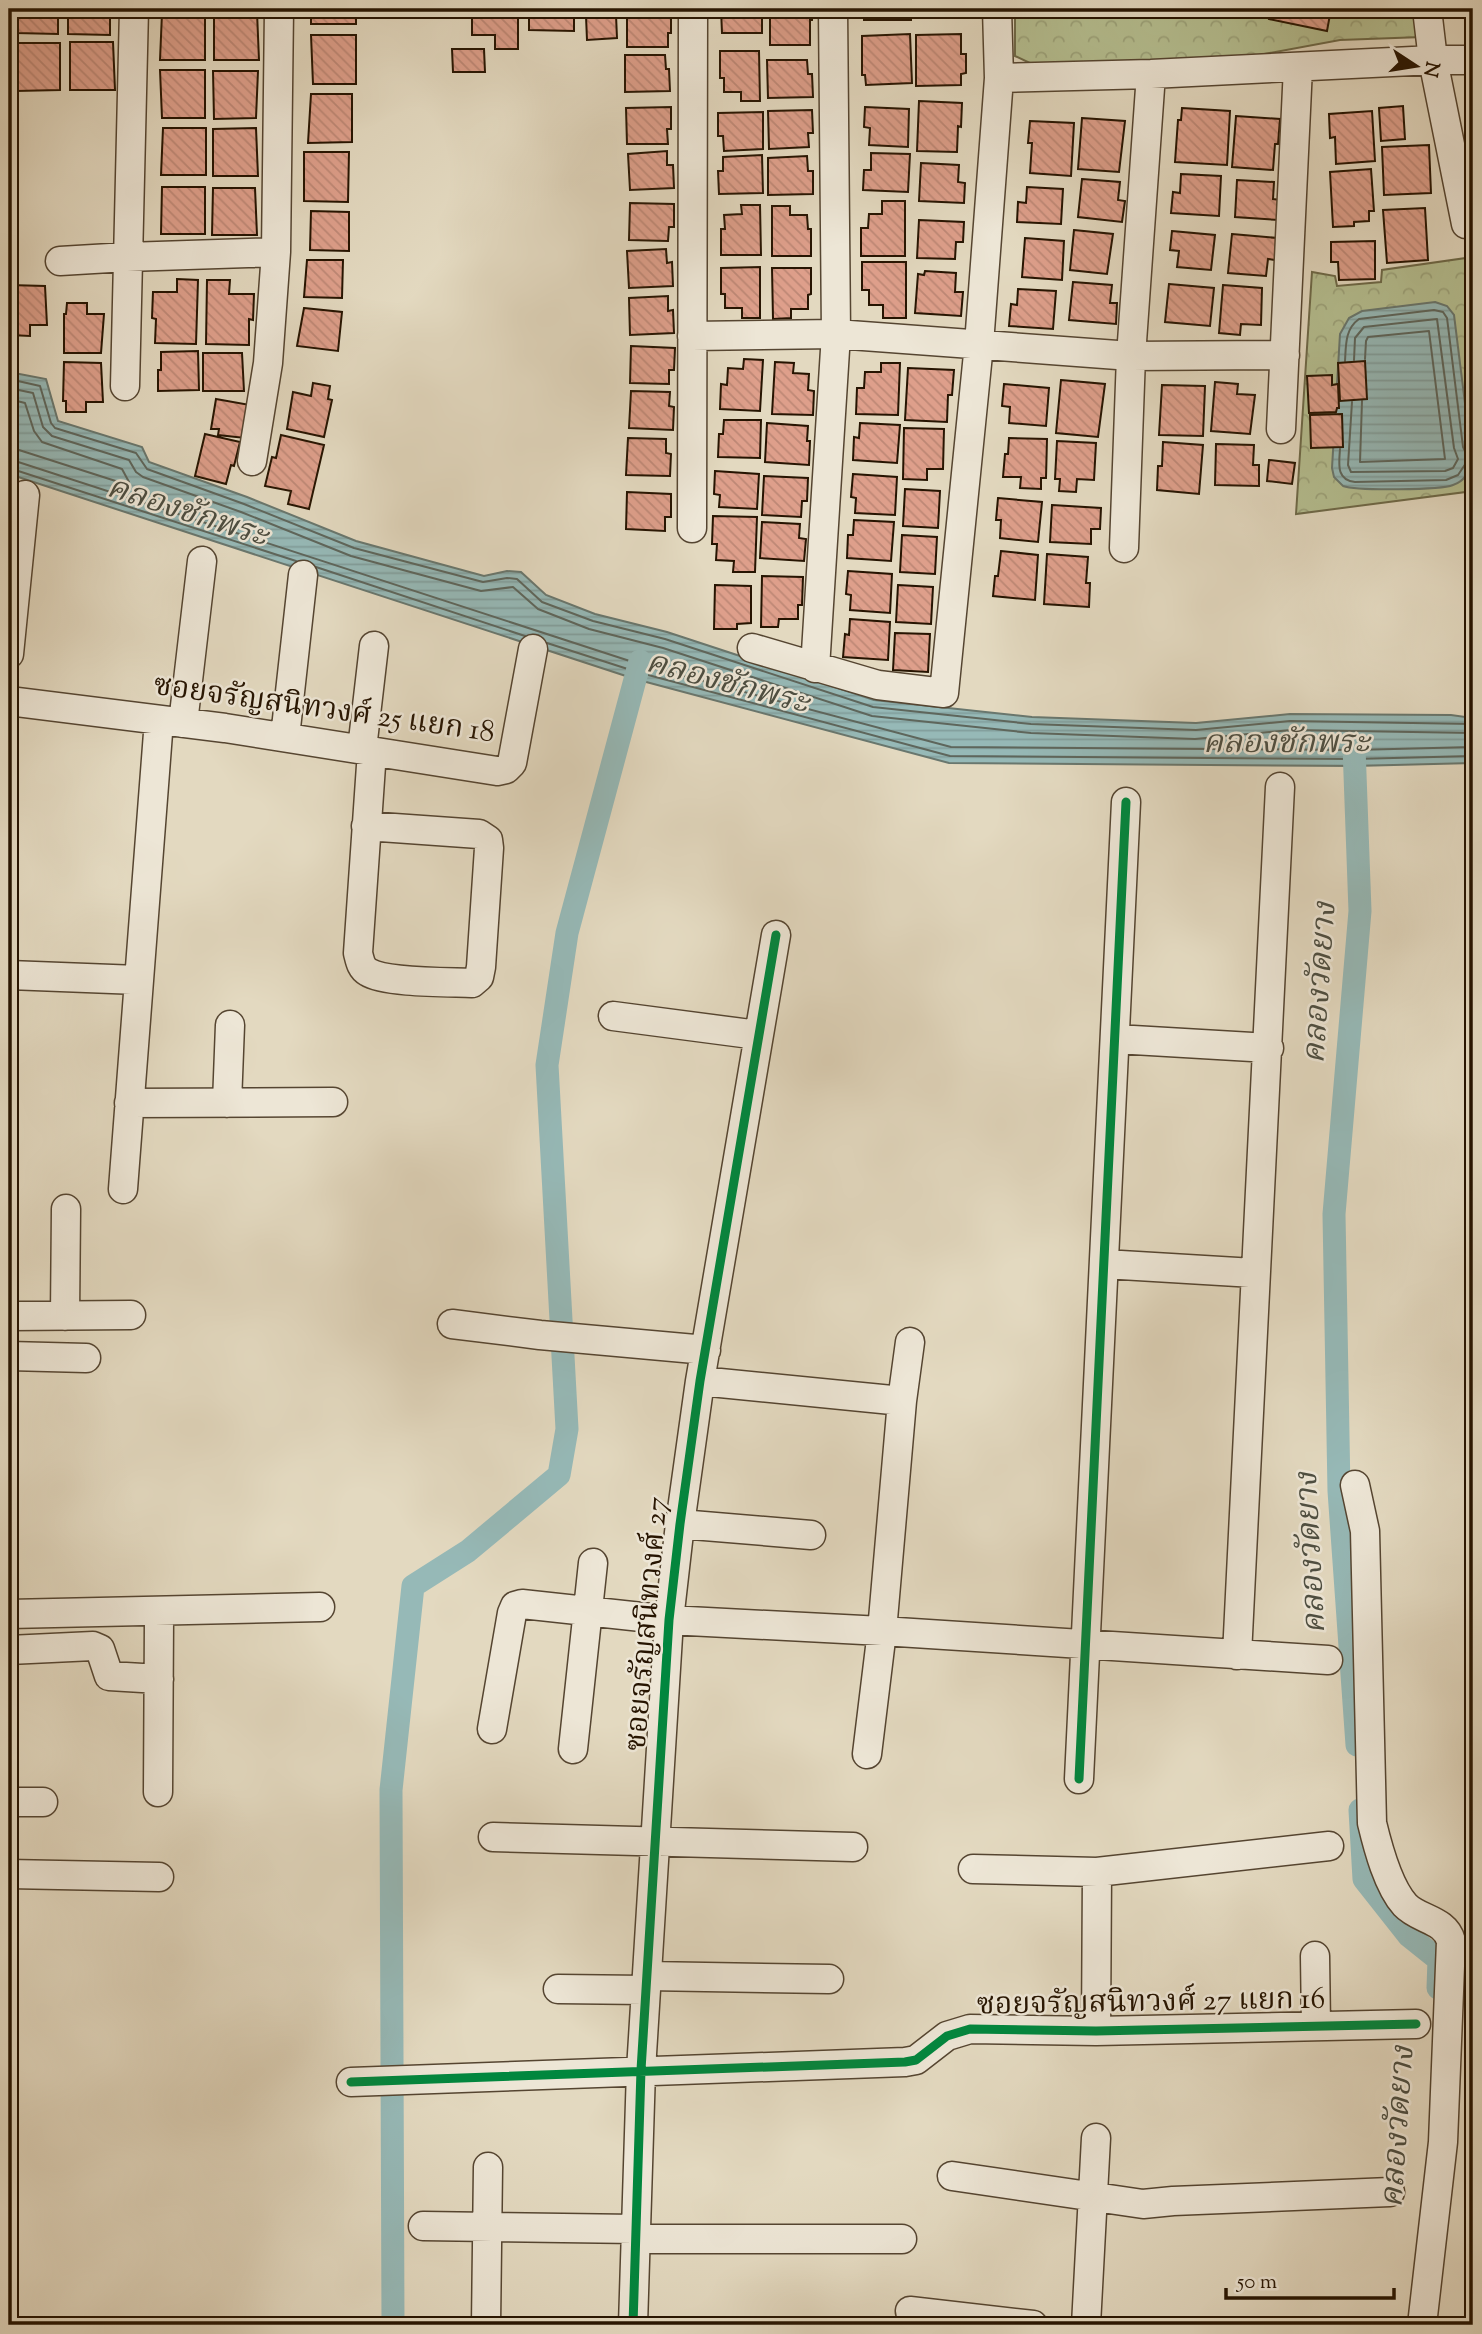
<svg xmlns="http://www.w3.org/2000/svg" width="1482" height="2334" font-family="'Sorts Mill Goudy','Noto Serif Thai',serif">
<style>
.forest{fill:url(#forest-crowns);stroke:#6e6a49;stroke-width:2}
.water{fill:url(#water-rules);stroke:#69776e;stroke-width:2}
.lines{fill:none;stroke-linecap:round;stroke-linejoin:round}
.shore{stroke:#5e665c;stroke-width:2}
.canal{stroke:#96b9b7;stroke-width:23}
.building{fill:url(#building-back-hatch);stroke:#261401;stroke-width:2}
.minor-casing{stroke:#554531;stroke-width:31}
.minor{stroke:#ede6d6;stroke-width:28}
.cycleway-casing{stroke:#ede6d6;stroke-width:13}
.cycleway{stroke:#00873e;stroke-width:9}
.labels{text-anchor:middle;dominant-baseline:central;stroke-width:5;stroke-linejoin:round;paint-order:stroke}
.street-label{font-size:30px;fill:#261401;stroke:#ede6d6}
.water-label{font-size:32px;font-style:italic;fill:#4d4e41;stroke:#ede6d6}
</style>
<defs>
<pattern id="forest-crowns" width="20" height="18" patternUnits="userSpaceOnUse" patternTransform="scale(1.75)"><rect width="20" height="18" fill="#b5bf91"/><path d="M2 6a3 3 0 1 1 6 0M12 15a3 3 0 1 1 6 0" fill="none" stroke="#9ca37b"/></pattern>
<pattern id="water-rules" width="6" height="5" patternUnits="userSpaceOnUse" patternTransform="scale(1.75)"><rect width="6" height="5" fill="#96b9b7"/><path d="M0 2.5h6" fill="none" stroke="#819e9c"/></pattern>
<pattern id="building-back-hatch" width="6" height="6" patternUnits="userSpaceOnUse" patternTransform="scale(1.75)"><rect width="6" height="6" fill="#de9f8b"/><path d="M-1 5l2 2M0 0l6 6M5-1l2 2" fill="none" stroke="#be8876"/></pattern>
</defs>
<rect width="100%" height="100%" fill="#e3d9c0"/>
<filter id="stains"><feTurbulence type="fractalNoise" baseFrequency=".00286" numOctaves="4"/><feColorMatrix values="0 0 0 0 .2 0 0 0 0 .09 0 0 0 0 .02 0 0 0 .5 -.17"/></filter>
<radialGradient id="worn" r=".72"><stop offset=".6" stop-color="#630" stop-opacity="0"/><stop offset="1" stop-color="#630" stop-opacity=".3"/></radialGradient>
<!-- forest -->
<path class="forest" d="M1015,9H1418L1422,37L1340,40L1259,55L1194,61L1034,65L1015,56Z
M1473,257V491L1296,514L1312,272L1335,276L1337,286L1381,282L1382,270Z"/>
<!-- water -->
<path class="water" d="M1435,302L1447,306L1454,315L1472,460C1470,472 1465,481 1453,485C1441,490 1357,491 1343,486L1334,477L1332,468L1340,334L1349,318L1362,311Z
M9,372L46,379L58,421L142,447L149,462L247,497L356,541L484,576L507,571L521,572L546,595L595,614L667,632L874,700L1032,717L1196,723L1290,714L1451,715L1473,718V763L1354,766L949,763L635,679L9,474Z"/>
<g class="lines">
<!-- shore -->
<path class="shore" d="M1345,361C1346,345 1345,329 1359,319L1434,310L1443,312L1447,318L1463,447L1466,453L1473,454
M9,379L40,386L51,423L55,428L136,453L147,469L244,504L354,548L483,582L507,578L517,579L542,602L593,621L665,639L873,707L1031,724L1196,730L1290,721L1473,724
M9,388L33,393L43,427L52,436L129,460L136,472L143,477L241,512L351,556L481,591L513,587L538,609L589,629L663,648L872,716L1031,733L1195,739L1291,730L1473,733
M9,399L25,403L34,431L42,442L122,469L129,482L125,484L19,450L9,448
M1362,401L1360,462L1445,459L1429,331L1368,337L1366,341L1365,359
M1352,402L1348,465L1351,472L1445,471L1453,468L1458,459L1454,448L1437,319L1364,327L1355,338L1354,360
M1340,449C1339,464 1336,480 1355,482L1446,480L1458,475L1466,463L1473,462
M9,459L639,664L951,747L1354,750L1473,747
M9,468L296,561
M316,567L525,636
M547,643L637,672L950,756L1354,759L1473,756"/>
<!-- canal -->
<path class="canal" d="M1354,747L1360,911L1334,1214L1339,1491L1357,1745
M1360,1810L1364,1879L1409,1936L1439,1960L1438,1988
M393,2325L391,1790L413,1586L468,1551L559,1475L567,1429L547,1065L567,933L640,661"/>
</g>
<!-- building -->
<path class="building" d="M16,9H58V34L16,33Z
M68,9H114H110V35L68,34Z
M311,9H356V24H311Z
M472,9H518V49H495V35H472Z
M529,9H574V31L529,30Z
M587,9H614V14L587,13Z
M721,9H762V33H722Z
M770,9H813L812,20H810V45H770Z
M864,9H911V20H864Z
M917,9H961V17H917Z
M1271,9H1331L1327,31L1269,19Z
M671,10V33H668V47H627V11Z
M205,12V60H160L162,13Z
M214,12H257L259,60H214Z
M616,15L617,38L587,40L586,16Z
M910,34L912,83L866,85L865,75H862V36Z
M961,34V54H966V73L961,74V85L916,86V35Z
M311,35H356V84H313Z
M70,42H113L115,90H70Z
M17,43H60V90L16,91Z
M452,49H484L485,72H453Z
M720,51H759L760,101H741V92H724V78H720Z
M625,55H665L666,69H669L670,91L625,92Z
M767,60H807L808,74H812L813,97L768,98Z
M160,70H205V118H162Z
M213,71H258L256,118L214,119Z
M311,94H352V142L308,143Z
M919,101L962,103L961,127L958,126L957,152L917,151Z
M1403,106L1405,139L1381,141L1379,108Z
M671,107V129H667L668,144H627L626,108Z
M865,107L909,109L908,147L869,145L870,128L864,127Z
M1182,108L1230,111L1227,165L1175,162L1178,120H1181Z
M812,110L813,133H808L809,147L769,149L768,111Z
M1372,111L1375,161L1336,164L1335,137L1330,138L1329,114Z
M763,112V149L724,151L723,136H718V113Z
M1236,116L1280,119L1278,144H1275L1273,170L1232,167Z
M1082,118L1125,121L1119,172L1078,169Z
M1030,121L1074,123L1071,176L1030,173L1032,143H1028Z
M163,128H206V175H161Z
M256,128L258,176H213V129Z
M1429,145L1431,193L1384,195L1382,147Z
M667,151V165H673L674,188L630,190L628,154Z
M304,152H349L348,202L304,201Z
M871,153L910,154L908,192L863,190L864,170H871Z
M762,155L763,193L719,194L718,171H723V157Z
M807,156L808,171H813V194L768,195V158Z
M921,163L959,165L958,182L965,183L964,203L919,201Z
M1371,169L1374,211H1369V221L1354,222V226L1333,227L1330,172Z
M1181,174L1221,176L1219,216L1171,213L1173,192L1180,193Z
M1082,179L1120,182L1118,200L1125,201L1122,222L1078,217Z
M1237,180L1274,182L1273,199L1281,200L1279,220L1235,217Z
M162,187H205V234H161Z
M1027,187L1063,189L1061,224L1017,222L1018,202L1026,203Z
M213,188H255L257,235H212Z
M882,201H905V256H861V228H868L869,214H882Z
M630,203L674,204V227H669L668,241L629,240Z
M741,205H760L761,255H721V229H725L724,215L742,214Z
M772,206H790V215H807L808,229H811V256H772Z
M1425,208L1428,260L1387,263L1383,210Z
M311,211L349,212V251L310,250Z
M919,220L964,222L963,242H956L955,259L917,258Z
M1074,230L1113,234L1107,274L1070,270Z
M1172,231L1215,235L1211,270L1177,267L1179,251L1170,250Z
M1232,234L1277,238L1275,260L1268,259L1266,276L1228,273Z
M1025,238L1064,241L1062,280L1022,277Z
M1375,241V279L1339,280L1338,262H1331V242Z
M666,249L667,263L672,262L673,286L629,288L627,251Z
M307,260H343L342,298L304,297Z
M862,262H906V318H883V305H869V290H862Z
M760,267V318H742V308H725V294H721V268Z
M772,268H811V294L808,295V309H791V318L773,319Z
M925,271L956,273L955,292H963L961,316L915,313L918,274L924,275Z
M177,279L198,280L196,344L155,343L156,319L152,318L153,292H177Z
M207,280H230L229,294H254L253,320L249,319V345L206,344Z
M1073,282L1112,285L1110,303H1117L1116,324L1069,320Z
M1169,284L1214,288L1210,326L1165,322Z
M9,285L45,286L47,325H30V336L10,335Z
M1223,285L1262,288L1261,325L1241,324L1240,335L1219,333Z
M1018,289L1056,291L1053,329L1009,326L1011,304L1017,305Z
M668,296V311L673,310L674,333L630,335L629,298Z
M67,303H87V314H104L101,353H64V314H66Z
M304,308L342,312L338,351L297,346Z
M631,346L675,348L674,370H669V384L630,383Z
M198,351L199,390L158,391V370H161V352Z
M203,353H242L244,391H203Z
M744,359L763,360L760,411L720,409L721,384L727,385L728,368L743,369Z
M1365,361L1367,399L1340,401L1338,363Z
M64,362L101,363L103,402H86V412H66V401H63Z
M775,362L794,363L793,373L809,374L808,390L814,391L813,415L772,414Z
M881,363H900L898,415L856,414L857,388H864L865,372H881Z
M908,368L954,370L952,395H948L947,422L905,420Z
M1332,375V385L1338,384L1339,408H1337L1336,412L1309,413L1307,376Z
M1061,380L1105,384L1098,437L1056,433Z
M1215,382L1238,384L1237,394L1255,395L1250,434L1211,431Z
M313,383L330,386L328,399L332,400L324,437L287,429L293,392L311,396Z
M1004,384L1049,388L1046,426L1009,423L1010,407L1002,406Z
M1162,385L1205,386L1203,436L1159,435Z
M631,391L670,392L669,406L674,407L673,430L629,428Z
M216,399L250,405L245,438L218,435L219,429H211Z
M1342,414L1343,447L1311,448L1310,415Z
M724,420H761L760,458L718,457L719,434H723Z
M767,423L808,426L807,441H810L809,465L765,462Z
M860,423L900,425L897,463L853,460L854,437L859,438Z
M904,428L944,429L943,469H927V480L903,479Z
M205,434L240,442L234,466L231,465L226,484L195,476Z
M281,435L324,445L309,509L288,504L291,491L265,486L272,457L276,458Z
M628,438L666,439V453L671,454L670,476L626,475Z
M1009,438L1047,439L1046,478H1041V489L1020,488L1021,477H1003L1005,454H1008Z
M1057,441L1096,443L1094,480L1077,479L1076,492L1059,491L1060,479H1055Z
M1163,442L1203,445L1199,494L1157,490L1158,466H1162Z
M1216,444L1254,445L1253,465H1259V486L1215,485Z
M1269,460L1295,463L1292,484L1267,481Z
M715,471L759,474L757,509L719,507L720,495L714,494Z
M853,474L897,477L895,515L855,513L856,498L851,497Z
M764,476L808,478L807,501H802L801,517L762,515Z
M905,489L940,491L938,528L903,526Z
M627,492L671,494V517H665V531L626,529Z
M998,498L1042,502L1038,542L1000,538L1001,520H996Z
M1052,505L1101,508L1100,529H1091V544L1050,542Z
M713,516L757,517L755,572H733L734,561L716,560L717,544H712Z
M854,520L894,522L891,561L847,558L848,535H853Z
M762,522L800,524L799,538L806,539L804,561L760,558Z
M902,535L937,537L935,574L900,572Z
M1001,551L1038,555L1035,600L993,596L995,576H998Z
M1047,554L1088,557L1086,583H1090L1089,607L1044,604Z
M848,571L892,574L890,613L850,610L851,595L846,594Z
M762,576L803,577L802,605H798V619H779L778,627H761Z
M715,585L751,586V623L737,624V629H714Z
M898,585L933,587L931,624L896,622Z
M850,619L890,622L888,660L843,657L845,634L849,635Z
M895,633L930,634L928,672L893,670Z"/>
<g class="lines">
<!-- minor casing -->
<g class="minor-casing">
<path id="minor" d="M1427,9L1433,60L1466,224
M999,78L1151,74L1433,60H1473
M60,261L127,257L276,252
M692,336L836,334L1131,356L1285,355
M125,386L134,9
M1281,429L1298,67
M252,461L268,363L276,252L279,9
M692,528L693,9
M1124,548L1131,356L1151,74
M752,648L878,685L944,693L979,344L999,78L997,9
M9,654L25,495
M815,668L836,334L833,9
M9,701L225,728L497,771L506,769L512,763L533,649
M183,723L202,561
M285,737L303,575
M362,749L374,646
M366,826L479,834L488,840L489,848L481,967L479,977L472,983C450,982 385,983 368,972C361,968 360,961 358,953L372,751
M9,975L138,980
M613,1016L758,1035
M1116,1039L1269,1048
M129,1103L333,1102
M227,1103L230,1025
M123,1189L159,720
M1104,1264L1254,1273
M9,1316L131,1315
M65,1316L66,1209
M452,1324L540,1335L706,1350
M9,1356L86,1358
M700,1381L902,1401
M1355,1485L1365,1531L1372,1823C1378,1848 1388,1886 1405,1905C1419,1920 1445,1919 1451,1941L1443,2142L1422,2325
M680,1524L811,1535
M9,1614L320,1607
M9,1650L93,1646L100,1649L109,1676L159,1679
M1237,1655C1250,1365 1267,1077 1280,787
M492,1729L512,1613L515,1606L522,1604L669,1620L882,1631L1328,1660
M573,1749L593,1563
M867,1754L882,1631L902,1401L910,1342
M1079,1779L1126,802
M158,1792L159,1618
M9,1802H43
M493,1837L853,1847
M973,1869L1097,1872L1329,1846
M9,1874L159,1877
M1315,1956L1316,2026
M647,1976L829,1979
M558,1989L646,1990
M1096,2031L1097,1872
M351,2082L905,2062L916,2060L947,2036L970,2029L1096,2031L1416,2024
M952,2176L1143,2204L1173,2201L1390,2192
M423,2226L636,2229
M636,2239H902
M910,2311L1033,2325
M486,2325L488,2167
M633,2325L641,2070L669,1620L680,1524L700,1381L776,935
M1086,2325L1096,2138"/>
</g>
<!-- minor -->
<use href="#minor" class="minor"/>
<!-- cycleway casing -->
<g class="cycleway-casing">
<path id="cycleway" d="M1079,1779L1126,802
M351,2082L905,2062L916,2060L947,2036L970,2029L1096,2031L1416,2024
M633,2325L641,2070L669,1620L680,1524L700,1381L776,935"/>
</g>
<!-- cycleway -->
<use href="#cycleway" class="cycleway"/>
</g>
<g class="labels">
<!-- street labels -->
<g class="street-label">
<text transform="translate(324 710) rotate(8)">ซอยจรัญสนิทวงศ์ 25 แยก 18</text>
<text transform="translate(648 1624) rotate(-85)">ซอยจรัญสนิทวงศ์ 27</text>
<text transform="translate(1151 2003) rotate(-1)">ซอยจรัญสนิทวงศ์ 27 แยก 16</text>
</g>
<!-- water labels -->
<g class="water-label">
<text transform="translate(187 513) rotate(18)">คลองชักพระ</text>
<text transform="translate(727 684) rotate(15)">คลองชักพระ</text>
<text x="1286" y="744">คลองชักพระ</text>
<text transform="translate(1321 983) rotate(-86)">คลองวัดยาง</text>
<text transform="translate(1312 1553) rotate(-93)">คลองวัดยาง</text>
<text transform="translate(1399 2127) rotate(-86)">คลองวัดยาง</text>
</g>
</g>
<!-- margin -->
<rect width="1482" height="2334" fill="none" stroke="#e3d9c0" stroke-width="35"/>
<rect x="10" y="10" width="1461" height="2313" fill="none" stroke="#261401" stroke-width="3.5"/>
<rect x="18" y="18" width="1447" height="2299" fill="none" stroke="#261401" stroke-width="2"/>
<!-- north arrow -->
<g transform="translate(1416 66) rotate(102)" stroke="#ede6d6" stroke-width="5" paint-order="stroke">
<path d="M0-5L12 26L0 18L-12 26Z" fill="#261401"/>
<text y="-10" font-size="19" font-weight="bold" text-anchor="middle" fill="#261401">N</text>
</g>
<!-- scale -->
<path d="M1226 2288v10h168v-10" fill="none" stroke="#261401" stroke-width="3.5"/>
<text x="1237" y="2288" font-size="21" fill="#261401" stroke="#ede6d6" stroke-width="5" paint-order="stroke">50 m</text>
<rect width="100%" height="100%" filter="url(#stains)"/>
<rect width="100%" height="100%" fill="url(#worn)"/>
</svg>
